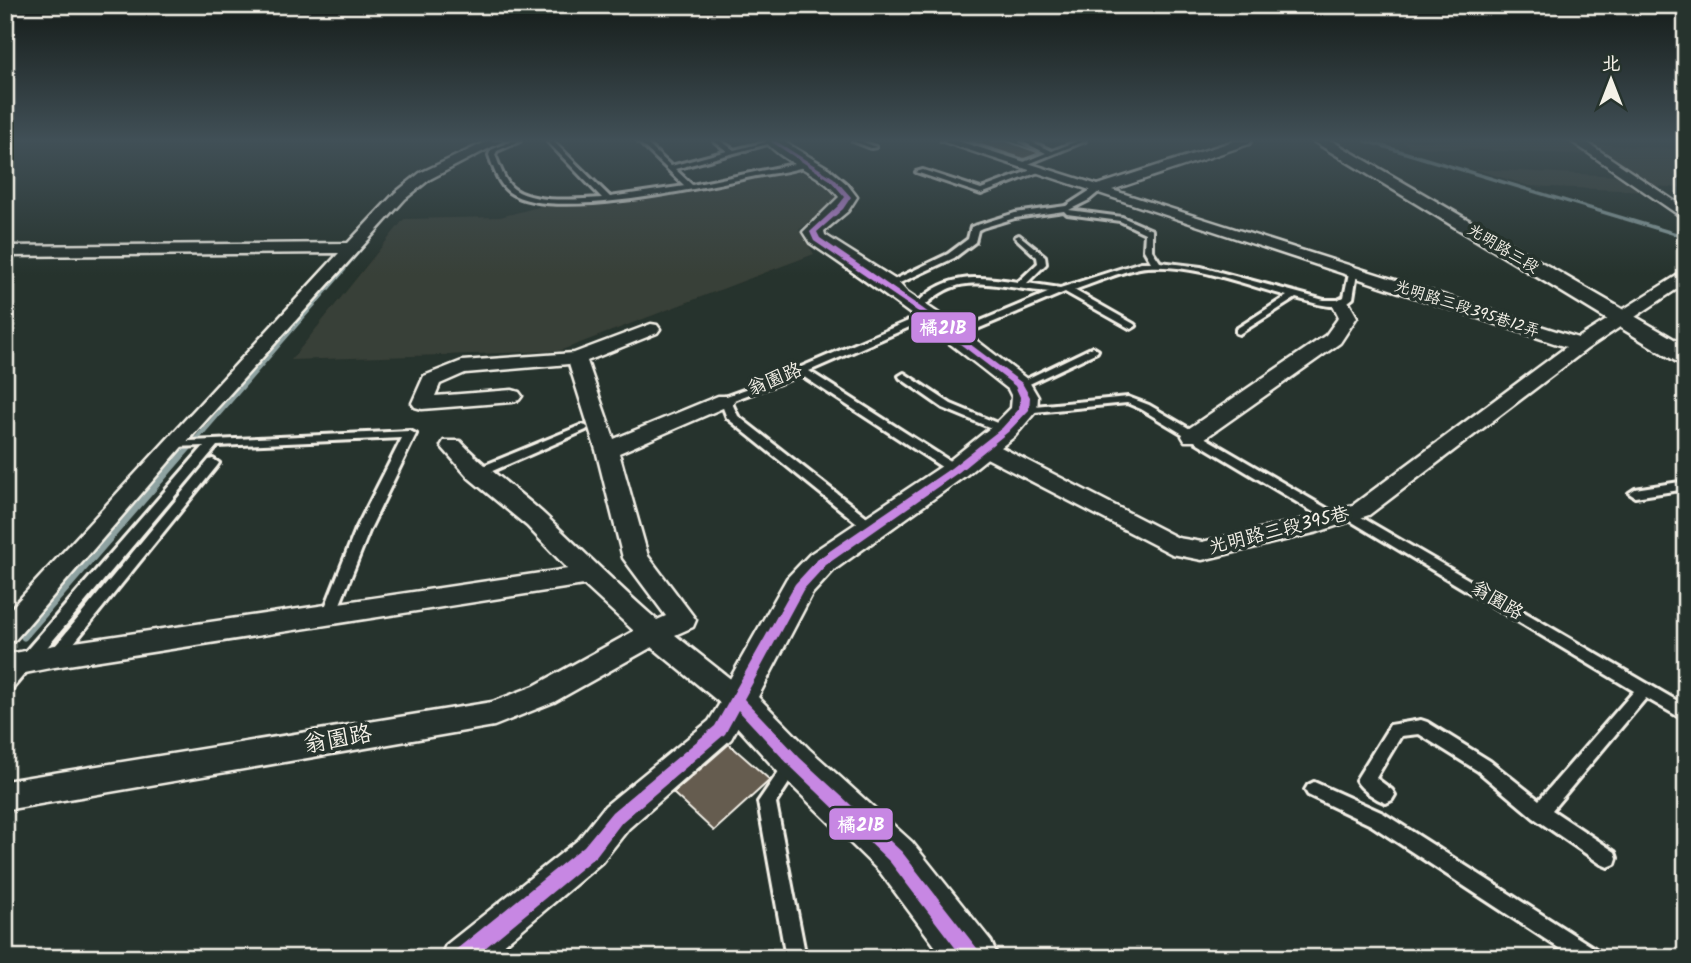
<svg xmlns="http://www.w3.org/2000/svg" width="1691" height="963" font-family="Kalam,'LXGW WenKai TC',sans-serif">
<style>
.built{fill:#393f37}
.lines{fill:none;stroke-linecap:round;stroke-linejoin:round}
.stream-far2{stroke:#8ea2a1;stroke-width:3.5}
.stream-far1{stroke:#8ea2a1;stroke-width:5}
.stream{stroke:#8ea2a1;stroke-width:7}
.building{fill:#655b4f;stroke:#f4f1e8;stroke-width:2}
.service-casing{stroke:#f4f1e8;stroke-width:6}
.minor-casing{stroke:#f4f1e8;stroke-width:5}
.tertiary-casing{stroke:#f4f1e8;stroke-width:5}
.service{fill:#26332d;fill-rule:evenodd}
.minor{fill:#26332d;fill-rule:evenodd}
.tertiary{fill:#26332d;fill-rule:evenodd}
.bus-1-casing{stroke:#26332d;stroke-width:6}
.bus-1{fill:#c787e3;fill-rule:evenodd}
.labels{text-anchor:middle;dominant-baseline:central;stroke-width:7;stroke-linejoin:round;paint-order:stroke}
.far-street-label{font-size:16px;fill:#f4f1e8;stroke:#26332d}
.street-label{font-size:19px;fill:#f4f1e8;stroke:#26332d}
.near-street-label{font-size:23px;fill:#f4f1e8;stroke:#26332d}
.line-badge{stroke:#26332d;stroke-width:2.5}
.badge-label{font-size:19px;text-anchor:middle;font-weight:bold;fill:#fff}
</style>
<rect width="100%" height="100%" fill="#26332d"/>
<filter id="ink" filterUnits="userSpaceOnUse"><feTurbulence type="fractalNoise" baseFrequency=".0143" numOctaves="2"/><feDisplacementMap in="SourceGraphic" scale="14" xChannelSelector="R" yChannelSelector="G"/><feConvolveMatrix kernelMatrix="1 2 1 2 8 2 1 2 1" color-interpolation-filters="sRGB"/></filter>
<g filter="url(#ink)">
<!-- built -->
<path class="built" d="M1402,141H1571L1591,155L1409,147Z
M1591,144L1686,149V188L1652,186Z
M800,166L827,185L838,200L799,230L814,254L559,351L291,360L404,219L500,217L546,205H615Z
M1474,169L1621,176L1641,191L1529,186Z"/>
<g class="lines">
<!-- stream-far2 -->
<path class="stream-far2" d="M1366,141L1686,237
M342,271L381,226"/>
<!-- stream-far1 -->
<path class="stream-far1" d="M194,442L344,269"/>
<!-- stream -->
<path class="stream" d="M24,637L195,440"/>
</g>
<!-- building -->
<path class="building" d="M968,141H1007L1040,153L1024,159Z
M729,744L770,780L714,831L673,793Z"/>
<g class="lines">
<!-- service casing -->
<g class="service-casing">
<path id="service" d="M512,141H520L497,151L495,155C500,166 504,182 514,189C535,204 578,199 602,198L547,141H553L610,197L685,186L638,141H644L671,166L727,151L714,141H721L734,150L770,141L775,142L675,169L692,185L809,161L813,163C797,171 774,173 756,176C705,187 550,222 509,192C498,184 493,167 489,155L491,150Z
M853,141H861L876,147L871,148Z
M1022,141H1030L1052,151L1077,141H1085L1021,167L1019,166V164L1046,153Z
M1034,169L1041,171L981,194L916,172L923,170L981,189Z
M1094,188L1101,190L1089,200L1069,210L1122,217L1152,230V250L1160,262L1201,267L1324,300H1339L1344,297L1349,273L1353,270L1357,273L1353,298C1337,313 1315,303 1296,298L1239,334L1236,333V329L1287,296C1243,284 1194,264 1147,267C1129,268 1092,284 1074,290L1134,324L1136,326L1131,329L1065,292L958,337H952V333L1050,292C1040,291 1028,290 1018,288C976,282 951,276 919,312H913L911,310C941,273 975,275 1018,282L1038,263L1037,257L1015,237L1019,235L1045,256L1046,264L1027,283L1060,288L1141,262H1151L1144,250L1145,233L1120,221L1067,214L1064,211L1015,218L982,228L978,230L975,242L954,258L891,287H885L883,285L948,254L968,239L971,227L1015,213L1066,206Z
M927,313L932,316L930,318L809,371L959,467L961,470L959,473H951L801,375L731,401L738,416L876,524L877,527L876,530H866L727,418L720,400L721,398L771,380Z
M1093,347L1098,350L1097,352L1023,387L1019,388L1014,385Z
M904,373L951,404L1009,428L1011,430L1009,432H1001L943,408L900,378L899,376Z
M1128,397L1149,405L1340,516L1341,519L1340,522H1330L1141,409L1127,403L1024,413L1018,410L1024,407Z
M582,425L586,426L588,428L586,430L481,476L477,477L471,473L473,470Z
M410,431L416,434L370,529L334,619L329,620L324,619L322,615L356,529L402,438L217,446L11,690L5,692V675L204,446L172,447L168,446L166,444L168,442Z
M213,459L219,463L217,466L61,659L56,661L51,659L48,655L51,651L209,460Z
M1686,481V489L1635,497L1629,493L1635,489Z
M1349,510L1686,706V721L1646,698L1552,810L1615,852L1617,858L1615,864L1608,867L1601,864L1534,818L1478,771L1419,734L1401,736L1376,778L1392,790L1395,795L1392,800L1386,803C1376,799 1361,790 1356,780L1359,775L1390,725L1421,720L1427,722L1490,761L1539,800L1634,691L1344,517L1343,514L1344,511Z
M792,759L798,761L800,766L776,803L806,958H786L758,802L786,761Z
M1314,782L1383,813L1599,951L1602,958H1574L1371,825L1308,795L1305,790L1308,785Z"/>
</g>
<!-- minor casing -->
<g class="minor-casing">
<path id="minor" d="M488,141H503L430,179L405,199L180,449L15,640L5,643V615L339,253L5,256V246L348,243L395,193L420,173Z
M941,141H958L1098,185L1234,141H1251L1249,144L1112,190L1578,338L1686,270V283L1587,349L1369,515L1318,532L1202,560L1172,554L975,452L972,447L975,442H991L1178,538L1202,542L1314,517L1353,505L1566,347Z
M1571,141H1585L1686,209V220Z
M1341,298L1347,299L1357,317L1340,343L1201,441H1185L1182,436L1185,431L1326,335L1339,317L1332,303Z
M651,324L657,325L660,329L657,333L587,361L614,439L718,396H732L735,400L732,404L619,453L648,556L696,620L693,627L675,635L747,692L752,700L731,739L629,828L602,862L488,958H440L446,945L578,840L605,806L709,721L720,703L652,647L554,702L494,726L5,810V781L492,702L534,686L634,631L584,585L55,667L5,677V655L55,645L568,569L527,526L469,478L441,446L444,441H460C486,469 518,490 546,516C583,551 619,587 657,620L666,616L623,558L596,450L569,364L465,373L440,384L435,396L512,390L519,392L522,396L519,400L512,402L422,409L415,407L412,403L424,376L462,361L574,353Z"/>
</g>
<!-- tertiary casing -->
<g class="tertiary-casing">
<path id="tertiary" d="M765,141H783L828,168L847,184L857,197L848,211L824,231L825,235L896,280L907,292L963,330L1028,380L1038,397L1037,410L1015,436L965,476L834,570L812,594L758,697L809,749L912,842L991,941L998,958H944L880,872L781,775L723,711L718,700L787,578L810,554L945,464L995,424L1011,408L1012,397L1008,389C944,338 879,289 810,243L803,232L839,197C820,171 785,165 765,141Z
M1313,141H1332L1686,346V364L1677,362Z"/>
</g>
<!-- service -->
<use href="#service" class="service"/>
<!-- minor -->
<use href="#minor" class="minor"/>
<!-- tertiary -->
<use href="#tertiary" class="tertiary"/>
<!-- bus-1 casing -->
<g class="bus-1-casing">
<path id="bus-1" d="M770,141H776L834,178L851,197L843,209L817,232L820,238L922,308L1022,383L1030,397L1029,410L1008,432L959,472L826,565L803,590L744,699L800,758L902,852L980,952L982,958H963L890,862L790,766L738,710L725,734L622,822L596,856L473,958H451L453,952L584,846L612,812L715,726L795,584L818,559L951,468L1002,428L1019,409L1020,397L1015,386L917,311L814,241L810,232L811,231L838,206L845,197L830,180Z"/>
</g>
<!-- bus-1 -->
<use href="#bus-1" class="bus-1"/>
</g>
</g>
<!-- sky -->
<linearGradient id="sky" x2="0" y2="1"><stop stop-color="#151c19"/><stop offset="0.51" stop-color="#415057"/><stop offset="1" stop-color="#415057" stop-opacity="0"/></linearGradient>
<rect width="1691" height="275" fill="url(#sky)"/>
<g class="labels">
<!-- far-street labels -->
<g class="far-street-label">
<text transform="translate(1503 249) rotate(31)">光明路三段</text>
<text transform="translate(1467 309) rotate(18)">光明路三段395巷12弄</text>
</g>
<!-- street labels -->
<g class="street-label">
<text transform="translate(775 380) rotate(-22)">翁園路</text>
<text transform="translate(1279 531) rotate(-14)">光明路三段395巷</text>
<text transform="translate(1497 601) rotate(31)">翁園路</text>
</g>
<!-- near-street labels -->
<g class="near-street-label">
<text transform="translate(338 740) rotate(-10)">翁園路</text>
</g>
</g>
<g class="line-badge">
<rect x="910" y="311" width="67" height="33" rx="7" fill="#c787e3"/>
<rect x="828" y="807" width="66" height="34" rx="7" fill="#c787e3"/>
</g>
<g class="badge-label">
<text x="943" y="334">橘21B</text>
<text x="861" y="831">橘21B</text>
</g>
<!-- margin -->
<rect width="1691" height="963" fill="none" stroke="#26332d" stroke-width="28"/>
<rect x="14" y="14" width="1663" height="935" fill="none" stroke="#f4f1e8" stroke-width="2.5" filter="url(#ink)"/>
<!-- north arrow -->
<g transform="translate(1611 80)" stroke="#26332d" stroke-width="5" paint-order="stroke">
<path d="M0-5L12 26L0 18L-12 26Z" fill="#f4f1e8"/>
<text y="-10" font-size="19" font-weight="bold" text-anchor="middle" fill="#f4f1e8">北</text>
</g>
</svg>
